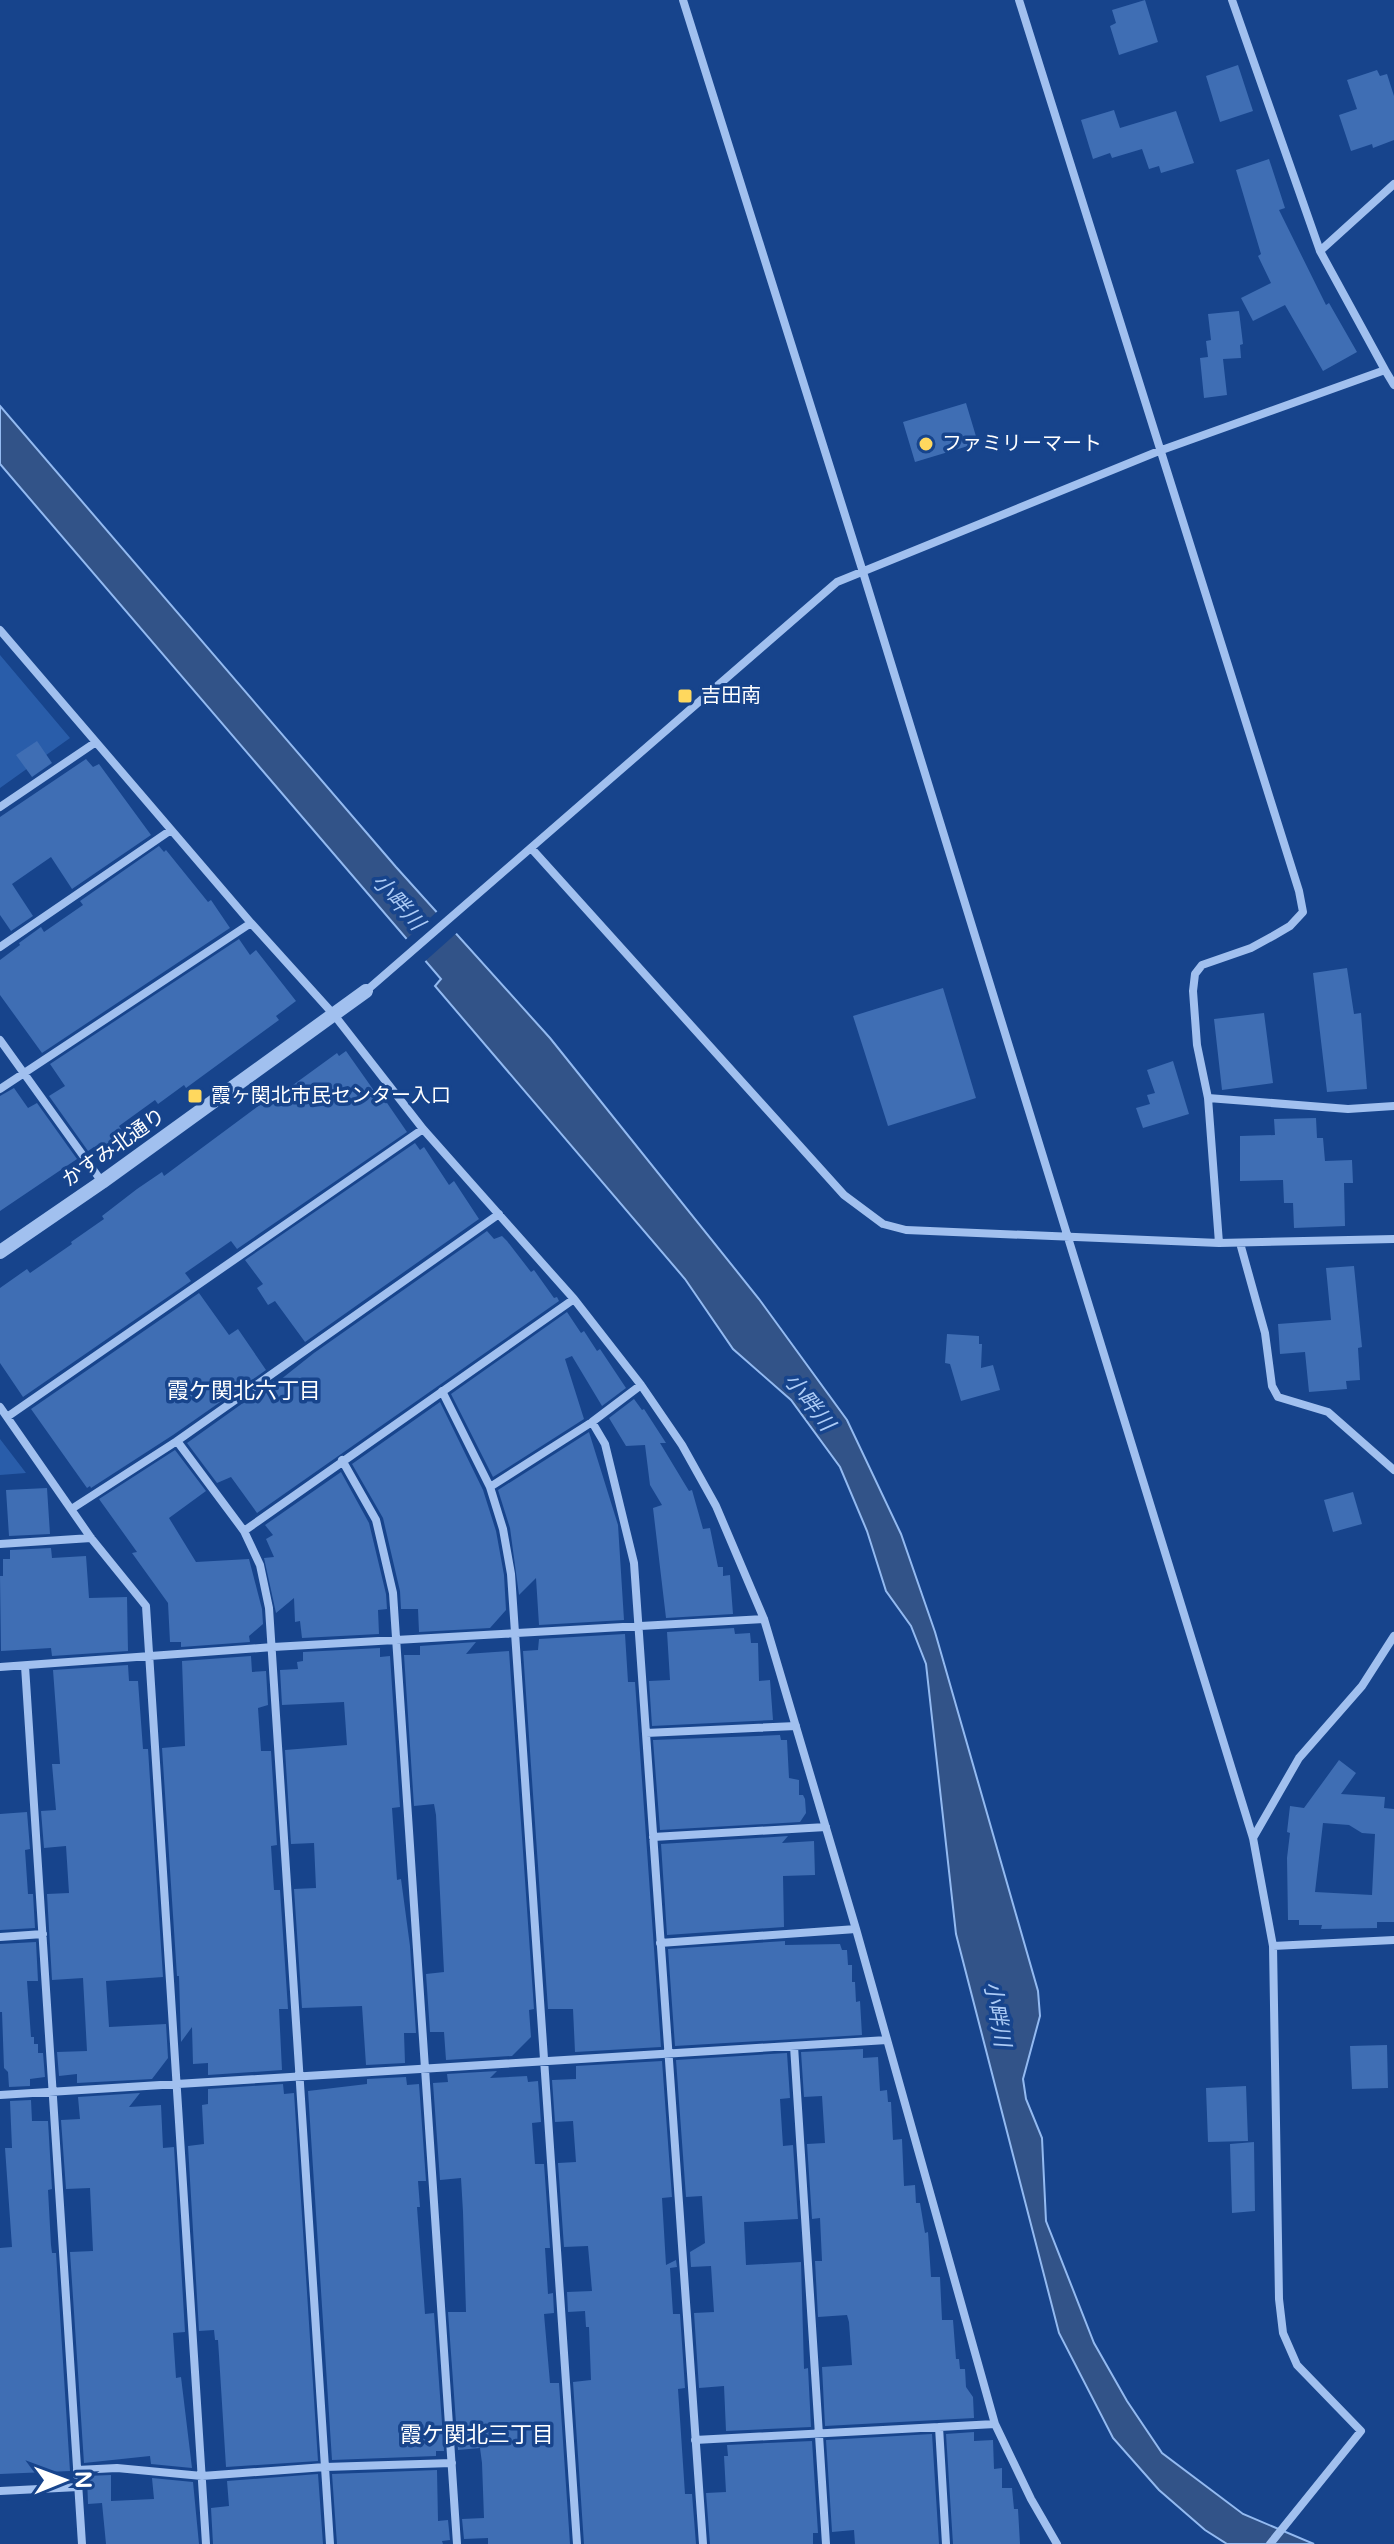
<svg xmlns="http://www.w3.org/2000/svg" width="1394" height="2544" font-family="'Varela Round','Noto Sans JP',sans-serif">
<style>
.green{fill:#295daa}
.water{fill:#325388;stroke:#93baf1;stroke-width:2}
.pier{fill:#17448c}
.building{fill:#3f6eb4;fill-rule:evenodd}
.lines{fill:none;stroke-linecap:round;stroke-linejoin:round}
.minor{stroke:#a1c0ef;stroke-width:8}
.tertiary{stroke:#a1c0ef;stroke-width:14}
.poi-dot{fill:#ffd85e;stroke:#17448c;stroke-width:3}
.labels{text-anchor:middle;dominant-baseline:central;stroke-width:7;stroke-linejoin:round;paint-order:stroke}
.poi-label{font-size:20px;fill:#fff;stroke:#17448c;text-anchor:start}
.street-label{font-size:20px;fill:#fff;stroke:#17448c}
.water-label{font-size:22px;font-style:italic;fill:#accbf6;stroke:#17448c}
.neighbourhood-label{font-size:22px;fill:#fff;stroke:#17448c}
</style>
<rect width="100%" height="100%" fill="#17448c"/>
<!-- green -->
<path class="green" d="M0,655L70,738L0,788Z
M0,1439L26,1473L0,1475Z"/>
<!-- water -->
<path class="water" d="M0,406L396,867L550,1038L759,1299L847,1420L901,1534L935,1632L1038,1991L1040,2016L1023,2079L1026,2099L1042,2138L1046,2221L1094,2343L1127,2401L1162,2453L1243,2514L1314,2544H1227L1205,2530L1159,2490L1113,2438L1059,2333L956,1934L926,1664L911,1626L886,1591L867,1531L840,1467L791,1400L733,1349L685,1279L435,986L441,979L0,464Z"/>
<!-- pier -->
<path class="pier" d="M440,909L459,931L422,964L403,942Z"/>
<!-- building -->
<path class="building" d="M1145,0L1158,42L1119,55L1110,26L1116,23L1112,10Z
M1238,65L1253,111L1220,122L1206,76Z
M1377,70L1380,76L1387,74L1394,96V140L1373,148L1372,144L1351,151L1339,115L1357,109L1347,80Z
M1114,110L1120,128L1176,111L1194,163L1161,173L1159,166L1149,169L1142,149L1112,158L1110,153L1093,159L1081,120Z
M1269,159L1285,208L1279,210L1326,305L1329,303L1357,352L1323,371L1285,305L1253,321L1241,298L1271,283L1258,256L1261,254L1236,170Z
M1239,311L1243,344L1240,345L1241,358L1223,359L1227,395L1204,398L1200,358L1208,357L1206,341L1211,340L1208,314Z
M966,403L978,443L915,462L903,422Z
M37,741L52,763L32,777L16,755Z
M86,759L93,767L99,764L151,835L72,889L51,857L12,884L33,916L11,931L0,915V817Z
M159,846L164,852L166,850L208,902L211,900L230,928L42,1053L0,995V960L20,945L19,943L41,927L44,932L83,905L80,901Z
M239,939L250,955L256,950L296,1001L276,1016L279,1020L186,1088L184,1085L158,1104L155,1100L119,1126L125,1135L98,1153L94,1147L88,1151L49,1096L65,1086L50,1064Z
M1347,968L1354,1014L1361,1013L1367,1089L1327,1092L1313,973Z
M943,988L976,1098L888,1126L853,1016Z
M1264,1013L1273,1083L1222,1090L1214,1019Z
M346,1051L382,1102L385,1100L407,1132L237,1249L231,1241L185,1273L191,1281L23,1397L0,1363V1288L27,1269L30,1273L72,1244L71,1242L104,1219L102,1216L137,1189L162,1172L164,1176L269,1098L271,1101L337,1053L339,1056Z
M1173,1061L1189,1114L1143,1128L1136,1108L1150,1104L1147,1095L1155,1093L1147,1070Z
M14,1088L28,1108L37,1103L77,1159L0,1211V1096Z
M1316,1118L1317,1138H1323L1325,1161L1352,1160L1353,1183H1344L1345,1226L1294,1228L1293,1203H1284L1283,1180L1240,1181V1136L1275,1135L1274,1119Z
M415,1143L420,1150L424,1147L449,1185L454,1181L479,1219L305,1342L275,1301L268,1305L257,1288L263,1284L245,1260Z
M487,1231L494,1239L502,1236L507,1241L531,1272L534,1270L554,1298L557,1297L559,1301L257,1513L231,1477L217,1483L187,1443L274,1381L275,1384L314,1353Z
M1354,1266L1362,1347L1358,1348L1360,1380L1346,1381L1347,1389L1309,1392L1305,1352L1280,1354L1278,1324L1331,1320L1326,1268Z
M199,1293L229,1335L238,1329L266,1370L173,1435L91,1488L90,1486L87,1488L31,1409Z
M567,1312L581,1333L584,1331L597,1351L600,1349L626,1388L602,1406L572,1356L565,1359L584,1419L493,1477L451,1394Z
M947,1334L979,1336V1344H982L981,1368L993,1365L1000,1390L961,1401L950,1364L945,1363Z
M634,1399L642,1410L644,1409L666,1443H660L689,1491L692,1490L703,1529L710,1528L718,1567H723V1576L730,1575L733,1614L666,1618L653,1508L662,1505L650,1485L645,1445L626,1446L609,1418Z
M440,1402L483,1490L496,1531L504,1575L506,1610L490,1628L419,1632L418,1609H401L400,1591L383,1518L352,1464Z
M589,1432L618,1525L624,1620L539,1625L536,1578L519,1595L510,1528L498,1490Z
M175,1450L206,1491L169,1518L196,1562L249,1559L262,1609L263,1624L249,1636L250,1642L181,1647V1642H170L168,1603L132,1553L137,1552L99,1499Z
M341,1472L369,1523L386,1594L387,1609L378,1610L379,1634L302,1638L300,1621L295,1622L294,1598L276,1613L264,1558L274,1557L266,1539L273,1535L265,1525Z
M47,1488L50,1534L9,1536L6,1490Z
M1353,1492L1362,1524L1333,1532L1324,1500Z
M51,1548L52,1558L86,1556L89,1598L127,1597L128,1651L52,1656L51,1648L1,1651L0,1576H3V1559H10V1550Z
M734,1628L735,1634L750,1633L751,1643H758L759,1681L770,1680L773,1720L652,1726L649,1681L670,1680L667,1632Z
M625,1634L628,1682H635L661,2047L575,2052L573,2009H548L523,1651L538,1650L539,1639Z
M476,1642L466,1654L509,1651L534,2009L529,2010L531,2037L512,2056L446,2060L444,2032H430L426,1974L444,1972L436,1815L434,1804L414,1806L404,1655H420V1646Z
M380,1648V1657L390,1656L400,1807L392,1808L397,1880L401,1879L410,1946L416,2033H404L405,2063L366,2065L362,2006L302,2008L294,1889L316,1888L314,1843L291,1844L285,1750L347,1745L344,1702L282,1705L280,1670L298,1669L297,1662L303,1661V1652Z
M251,1656L252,1672L266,1671L268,1705L258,1708L261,1751H271L277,1845L271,1846L274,1890H280L288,2009H279L282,2070L208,2075V2063L193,2064L192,2027L181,2042L179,1976H177L162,1748L185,1746L182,1661Z
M128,1665L129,1681H138L143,1749H148L163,1977L106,1981L109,2027L166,2024L168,2058L152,2079L77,2083V2074L59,2076L57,2052L87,2051L83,1978L52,1980L47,1894L69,1893L66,1846L44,1848L41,1811L56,1810L52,1764H60L53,1670Z
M780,1735L781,1740H787L789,1778L799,1780V1795H803L805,1799L806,1813L800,1822L660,1830L653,1740Z
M1339,1760L1356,1773L1341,1794L1385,1797L1384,1808L1394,1809V1922H1377V1928L1321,1929L1322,1925H1299V1920H1288L1287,1858L1290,1833L1287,1832L1290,1806L1304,1808ZM1323,1823L1349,1825L1362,1833L1375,1834L1372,1895L1315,1892Z
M27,1812L30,1849L25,1850L28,1894H33L35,1928L0,1930V1814Z
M788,1836L782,1843L814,1841L815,1875L783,1876L784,1927L667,1935L661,1844Z
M785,1941V1945L840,1944L842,1950H847L848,1965H852V1982H855L856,2002L860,2001L862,2035L675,2046L668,1949Z
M36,1942L38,1981H27L31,2037H34V2044H38V2053H43L45,2077L30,2079V2086L9,2087L8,2072L4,2068L2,2012H0V1944Z
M1387,2045L1388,2088L1352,2089L1350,2046Z
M863,2049V2058L878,2057L880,2091L887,2090L888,2102H891L893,2140L902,2139L904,2186L915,2185L916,2203H920L925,2233L928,2232L931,2277H940L942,2320H953L956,2359H959L960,2369H965L966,2387L973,2397L974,2418L825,2426L822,2367L852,2365L849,2322L847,2315L818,2317L815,2261H822L820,2218L812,2219L807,2144L825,2143L822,2096L804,2097L801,2052Z
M787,2053L790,2098L780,2099L783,2146L793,2145L798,2219L744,2222L746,2265L801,2262L804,2369L808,2368L811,2427L726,2431L724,2386L699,2388L694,2313L714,2312L711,2266L691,2267L690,2252L705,2243L702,2196L686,2197L676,2060Z
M662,2061L672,2197L662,2198L666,2265L676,2260L677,2267L670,2268L673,2314H680L685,2388L678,2389L685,2494H692L696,2544H584L573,2382L591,2380L589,2327H586L585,2311L568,2312L567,2292L592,2291L588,2246L564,2247L558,2163L576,2162L573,2121L555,2122L552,2080L576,2079V2066Z
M497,2071L490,2078L527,2076L528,2082L538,2081L541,2122L532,2123L535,2164H544L550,2248H545L548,2294L553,2293L554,2313L544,2314L550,2383H559L570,2544H488V2538L464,2539L462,2519L484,2518L482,2463L480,2448L458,2450L448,2312H466L463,2212L461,2178L440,2180L433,2083L448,2082L447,2074Z
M406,2077L407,2085L419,2084L426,2181H418L420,2207H417L425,2314L434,2313L444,2451H436V2456L332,2460L308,2091L367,2084V2079Z
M283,2084L284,2094L294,2093L318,2461L226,2467L218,2340H215L214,2330L199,2331L188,2146L204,2144L202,2105L208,2104V2089Z
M1246,2086L1248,2141L1208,2142L1206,2088Z
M140,2093L129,2107L161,2105L163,2148L174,2147L185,2332L173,2333L176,2378L181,2377L192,2468L151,2464L150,2456L84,2463L70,2252L93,2251L90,2188L66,2189L61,2120L80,2119L78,2097Z
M31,2100L32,2121H48L52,2189L48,2190L51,2245L52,2253H56L70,2471L0,2474V2248L12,2247L5,2148H12L10,2101Z
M1254,2142L1255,2211L1232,2213L1230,2144Z
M974,2432V2441L993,2440L994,2469L1002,2468V2488H1012L1014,2509H1018L1020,2544H953L946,2434Z
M932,2434L939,2544H855L854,2530L832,2532L826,2440Z
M812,2441L818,2533H813V2544H710L706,2493L726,2492L724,2456H728L727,2445Z
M437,2470L438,2521L448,2520L450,2540L442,2541L443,2544H337L332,2474Z
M318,2474L323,2544H213L211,2508L229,2506L227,2481Z
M111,2475V2501L154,2499L152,2478L193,2482L199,2544H106L102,2503L88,2504L87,2476Z"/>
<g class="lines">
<!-- minor -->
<path class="minor" d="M683,0L862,569L1253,1838L1273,1946L1279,2299L1283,2333L1297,2365L1361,2431L1270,2544
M1019,0L1299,891L1303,912L1290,926L1273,936L1251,948L1202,965L1195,974L1193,991L1197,1045L1208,1098L1219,1243
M1320,251L1394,184
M1385,370L1394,385
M0,630L251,923L335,1016L423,1129L574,1299L641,1385L682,1445L716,1506L764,1619L856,1929L995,2424L1031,2499L1057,2544
M0,807L96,742
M531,848L844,1195L883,1224L906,1230L1219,1243L1394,1239
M0,947L171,830
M366,991L837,582L1159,451L1385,370L1320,251L1232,0
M0,1040L102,1182
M0,1089L251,923
M1208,1098L1348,1109L1394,1106
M1240,1243L1265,1333L1272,1386L1278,1397L1328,1412L1394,1470
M442,1391L490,1487L503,1529L511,1574L577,2544
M0,1407L91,1538L146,1606L206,2544
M7,1417L423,1129
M592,1422L605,1444L634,1563L703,2544
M177,1441L244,1531L260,1565L269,1608L330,2544
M342,1460L376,1520L393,1593L457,2544
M490,1487L592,1422L641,1385
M73,1508L177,1441L499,1214
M244,1531L574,1299
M0,1544L91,1538
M25,1666L82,2544
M0,1667L273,1647L764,1619
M646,1733L796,1726
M653,1837L826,1827
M1253,1838L1299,1758L1362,1686L1394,1636
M0,1937L43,1934
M660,1943L856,1929
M1273,1946L1394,1940
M794,2046L826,2544
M0,2095L887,2040
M939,2427L946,2544
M695,2440L995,2424
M77,2470L117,2468L202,2476L325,2467L452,2463
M0,2491L78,2487"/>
<!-- tertiary -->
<path class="tertiary" d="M0,1252L102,1182L366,991"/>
</g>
<!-- markers -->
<g class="poi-dot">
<circle cx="926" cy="444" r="8"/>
<rect x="677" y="688" width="16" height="16" rx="4"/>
<rect x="187" y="1088" width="16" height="16" rx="4"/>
</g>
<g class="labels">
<!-- poi labels -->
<g class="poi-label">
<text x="942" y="444">ファミリーマート</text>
<text x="701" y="696">吉田南</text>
<text x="211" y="1096">霞ヶ関北市民センター入口</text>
</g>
<!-- street labels -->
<g class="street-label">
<text transform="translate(114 1148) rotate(-35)">かすみ北通り</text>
</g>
<!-- water labels -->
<g class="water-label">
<text transform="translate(398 902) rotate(49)">小畔川</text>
<text transform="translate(809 1402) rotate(52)">小畔川</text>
<text transform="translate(997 2014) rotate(80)">小畔川</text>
</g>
<!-- neighbourhood labels -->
<g class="neighbourhood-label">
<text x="244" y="1391">霞ケ関北六丁目</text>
<text x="477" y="2435">霞ケ関北三丁目</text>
</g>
</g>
<!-- north arrow -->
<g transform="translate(64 2480) rotate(89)" stroke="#17448c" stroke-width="6" paint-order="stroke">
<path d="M0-6L14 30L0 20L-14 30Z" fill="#ffffff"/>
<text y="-12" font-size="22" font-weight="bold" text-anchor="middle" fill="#ffffff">N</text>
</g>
</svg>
